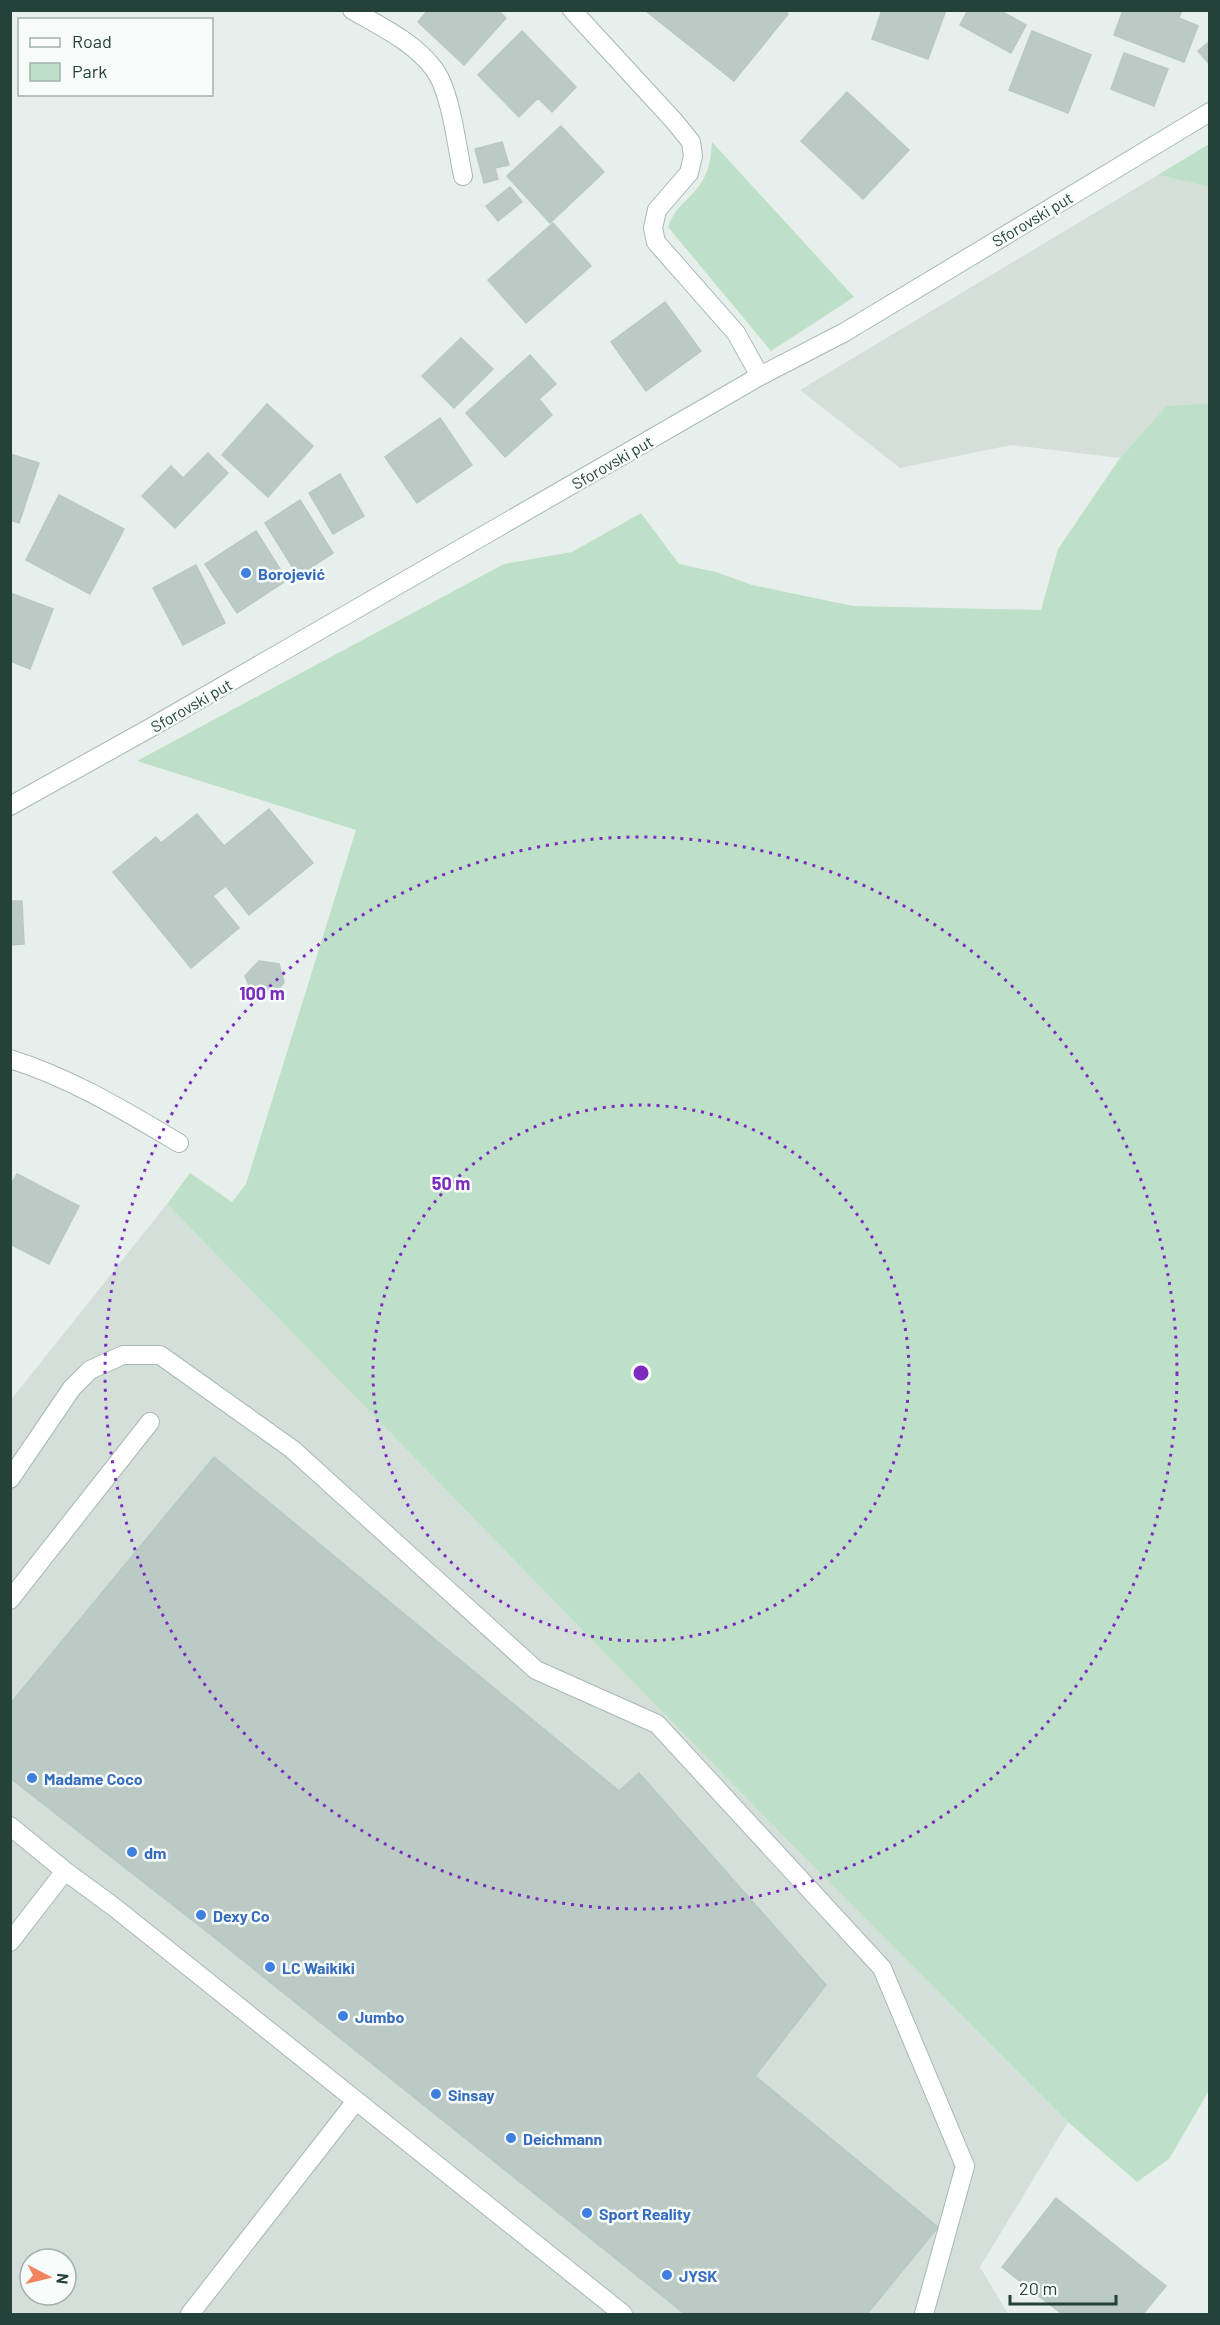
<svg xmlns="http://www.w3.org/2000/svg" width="1220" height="2325" font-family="Barlow,sans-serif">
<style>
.built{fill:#d4dfda;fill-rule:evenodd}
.green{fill:#bfe0c8}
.building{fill:#bbcac4;stroke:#b8c9c2;stroke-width:1.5}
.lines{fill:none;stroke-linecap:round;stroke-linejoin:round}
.minor-casing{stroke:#a8b8b2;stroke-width:20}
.minor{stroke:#fff;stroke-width:18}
.ring{fill:none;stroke:#7b2cbf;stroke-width:3;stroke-dasharray:3 6}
.shop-dot{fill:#3f7fe0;stroke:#f7fbf9;stroke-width:2}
.labels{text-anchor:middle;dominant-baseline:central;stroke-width:5;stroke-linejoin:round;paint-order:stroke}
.street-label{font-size:16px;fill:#24423a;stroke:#f7fbf9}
.shop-label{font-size:16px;font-weight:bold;fill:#366cbe;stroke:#f7fbf9;text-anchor:start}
.centre{fill:#7b2cbf;stroke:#f7fbf9;stroke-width:3}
.ring-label{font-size:18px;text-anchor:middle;font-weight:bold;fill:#7b2cbf;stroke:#f7fbf9;stroke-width:5;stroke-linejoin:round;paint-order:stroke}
</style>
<rect width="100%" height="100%" fill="#e6efeb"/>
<!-- built -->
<path class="built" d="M1158,175L1209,187V403L1166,406L1120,458L1011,445L900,468L800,390Z
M167,1204L795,1848L1068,2122L980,2267L1008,2314H11L10,1401ZM30,2259H66V2295H30Z"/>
<!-- green -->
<path class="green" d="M712,142L854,297L771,351L668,227C677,202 694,198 704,178C710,166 711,155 712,142Z
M1209,144V187L1158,175Z
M1209,403L1210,2089L1169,2159L1137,2182L1068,2122L795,1848L167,1204L190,1173L232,1202L246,1184L356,830L137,761L504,564L572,552L641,513L679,564L716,572L752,585L853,606L1041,610L1058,549L1120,458L1166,406Z"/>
<!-- building -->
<path class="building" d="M428,10H498L506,18L464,65L418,22Z
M784,10L788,14L734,81L646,11Z
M882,10H946L928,59L872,39Z
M968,10H999L1026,25L1011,53L960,25Z
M1123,10H1182L1179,18L1198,26L1184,62L1114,35Z
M522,31L576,87L552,112L538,98L519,117L478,75Z
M1032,31L1091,55L1068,113L1009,90Z
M1210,41V65L1198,51Z
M1124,53L1168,69L1154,106L1111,89Z
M847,92L909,150L863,199L801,141Z
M561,126L604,172L550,223L507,176Z
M502,142L509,165L495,168L498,179L484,183L475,149Z
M510,187L522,202L498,221L486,206Z
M553,223L591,266L526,323L488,280Z
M665,302L701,351L646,391L611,342Z
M461,338L493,369L454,408L422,376Z
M530,355L556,384L539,399L552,415L505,457L466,413Z
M267,404L313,446L268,497L222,455Z
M440,418L472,465L417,503L385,457Z
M208,453L228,473L175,528L142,496L171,466L183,478Z
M10,454L39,463L19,523L10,520Z
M340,474L364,516L333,534L309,493Z
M59,495L124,529L90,594L26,560Z
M300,500L333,553L298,576L265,523Z
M256,531L287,580L237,613L205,564Z
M196,565L225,623L183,645L153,588Z
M10,593L53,609L30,669L10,661Z
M269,809L313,863L249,915L226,886L213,896L239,928L191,968L113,872L156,837L161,843L197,814L224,846Z
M10,901H22L24,944L10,945Z
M259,961L279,964L284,982L273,998L253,995L245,976Z
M17,1174L79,1206L49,1264L10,1244V1186Z
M214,1457L619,1791L639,1773L826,1985L755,2076L938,2227L867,2314H685L215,1938L10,1778V1704Z
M1056,2198L1166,2286L1143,2314H1062L1002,2267Z"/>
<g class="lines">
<!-- minor casing -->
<g class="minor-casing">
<path id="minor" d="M352,10C380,26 414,42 434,69C451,91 457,148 463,176
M572,10L675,122L691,142L693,156L689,173L657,210L653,228L656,242L736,333L760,376
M10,806L150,728L760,376L845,332L1210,112
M10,1059C71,1078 125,1111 179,1143
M10,1479L72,1388L90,1370L123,1355H160L292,1449L536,1670L657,1724L882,1968L965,2166L924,2314
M10,1600L150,1422
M10,1826L65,1871
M10,1942L65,1871L114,1907L623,2314
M190,2314L356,2101"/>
</g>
<!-- minor -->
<use href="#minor" class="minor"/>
</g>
<!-- distance rings -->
<g class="ring">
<circle cx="641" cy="1373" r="268"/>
<circle cx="641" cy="1373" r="536"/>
</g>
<!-- markers -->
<g class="shop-dot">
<circle cx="246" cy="573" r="6"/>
<circle cx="32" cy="1778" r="6"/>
<circle cx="132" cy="1852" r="6"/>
<circle cx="201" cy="1915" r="6"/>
<circle cx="270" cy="1967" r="6"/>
<circle cx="343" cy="2016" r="6"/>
<circle cx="436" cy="2094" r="6"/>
<circle cx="511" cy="2138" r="6"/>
<circle cx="587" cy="2213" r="6"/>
<circle cx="667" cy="2275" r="6"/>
</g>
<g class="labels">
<!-- street labels -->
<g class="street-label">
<text transform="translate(1032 219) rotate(-31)">Sforovski put</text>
<text transform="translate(612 462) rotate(-30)">Sforovski put</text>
<text transform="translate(191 705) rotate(-30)">Sforovski put</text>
</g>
<!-- shop labels -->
<g class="shop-label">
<text x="258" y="573">Borojević</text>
<text x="44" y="1778">Madame Coco</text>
<text x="144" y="1852">dm</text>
<text x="213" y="1915">Dexy Co</text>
<text x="282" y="1967">LC Waikiki</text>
<text x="355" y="2016">Jumbo</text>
<text x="448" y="2094">Sinsay</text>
<text x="523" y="2138">Deichmann</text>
<text x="599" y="2213">Sport Reality</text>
<text x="679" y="2275">JYSK</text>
</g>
</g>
<circle cx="641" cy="1373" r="9" class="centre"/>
<g class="ring-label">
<text x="262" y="1000">100 m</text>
<text x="451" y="1190">50 m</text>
</g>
<!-- border -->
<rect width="1220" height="2325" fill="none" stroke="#24423a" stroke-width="24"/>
<!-- legend -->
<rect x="18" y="18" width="195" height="78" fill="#f7fbf9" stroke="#a3b1ad" stroke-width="1.5"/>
<rect x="30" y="38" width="30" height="9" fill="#ffffff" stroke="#a3b1ad" stroke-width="1.5"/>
<text x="72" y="48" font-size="18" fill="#24423a">Road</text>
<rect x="30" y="63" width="30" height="18" fill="#bfe0c8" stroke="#a3b1ad" stroke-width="1.5"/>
<text x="72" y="78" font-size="18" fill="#24423a">Park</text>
<!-- north arrow -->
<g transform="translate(48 2277) rotate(97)"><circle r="28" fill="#f7fbf9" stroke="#a3b1ad" stroke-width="1.5"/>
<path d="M0-4.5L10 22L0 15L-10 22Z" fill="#f4845f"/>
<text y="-9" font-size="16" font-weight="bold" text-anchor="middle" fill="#24423a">N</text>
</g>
<!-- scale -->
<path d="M1010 2295v9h106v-9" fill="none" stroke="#24423a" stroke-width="3"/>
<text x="1019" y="2295" font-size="18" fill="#24423a" stroke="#f7fbf9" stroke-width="4.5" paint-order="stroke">20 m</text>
</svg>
